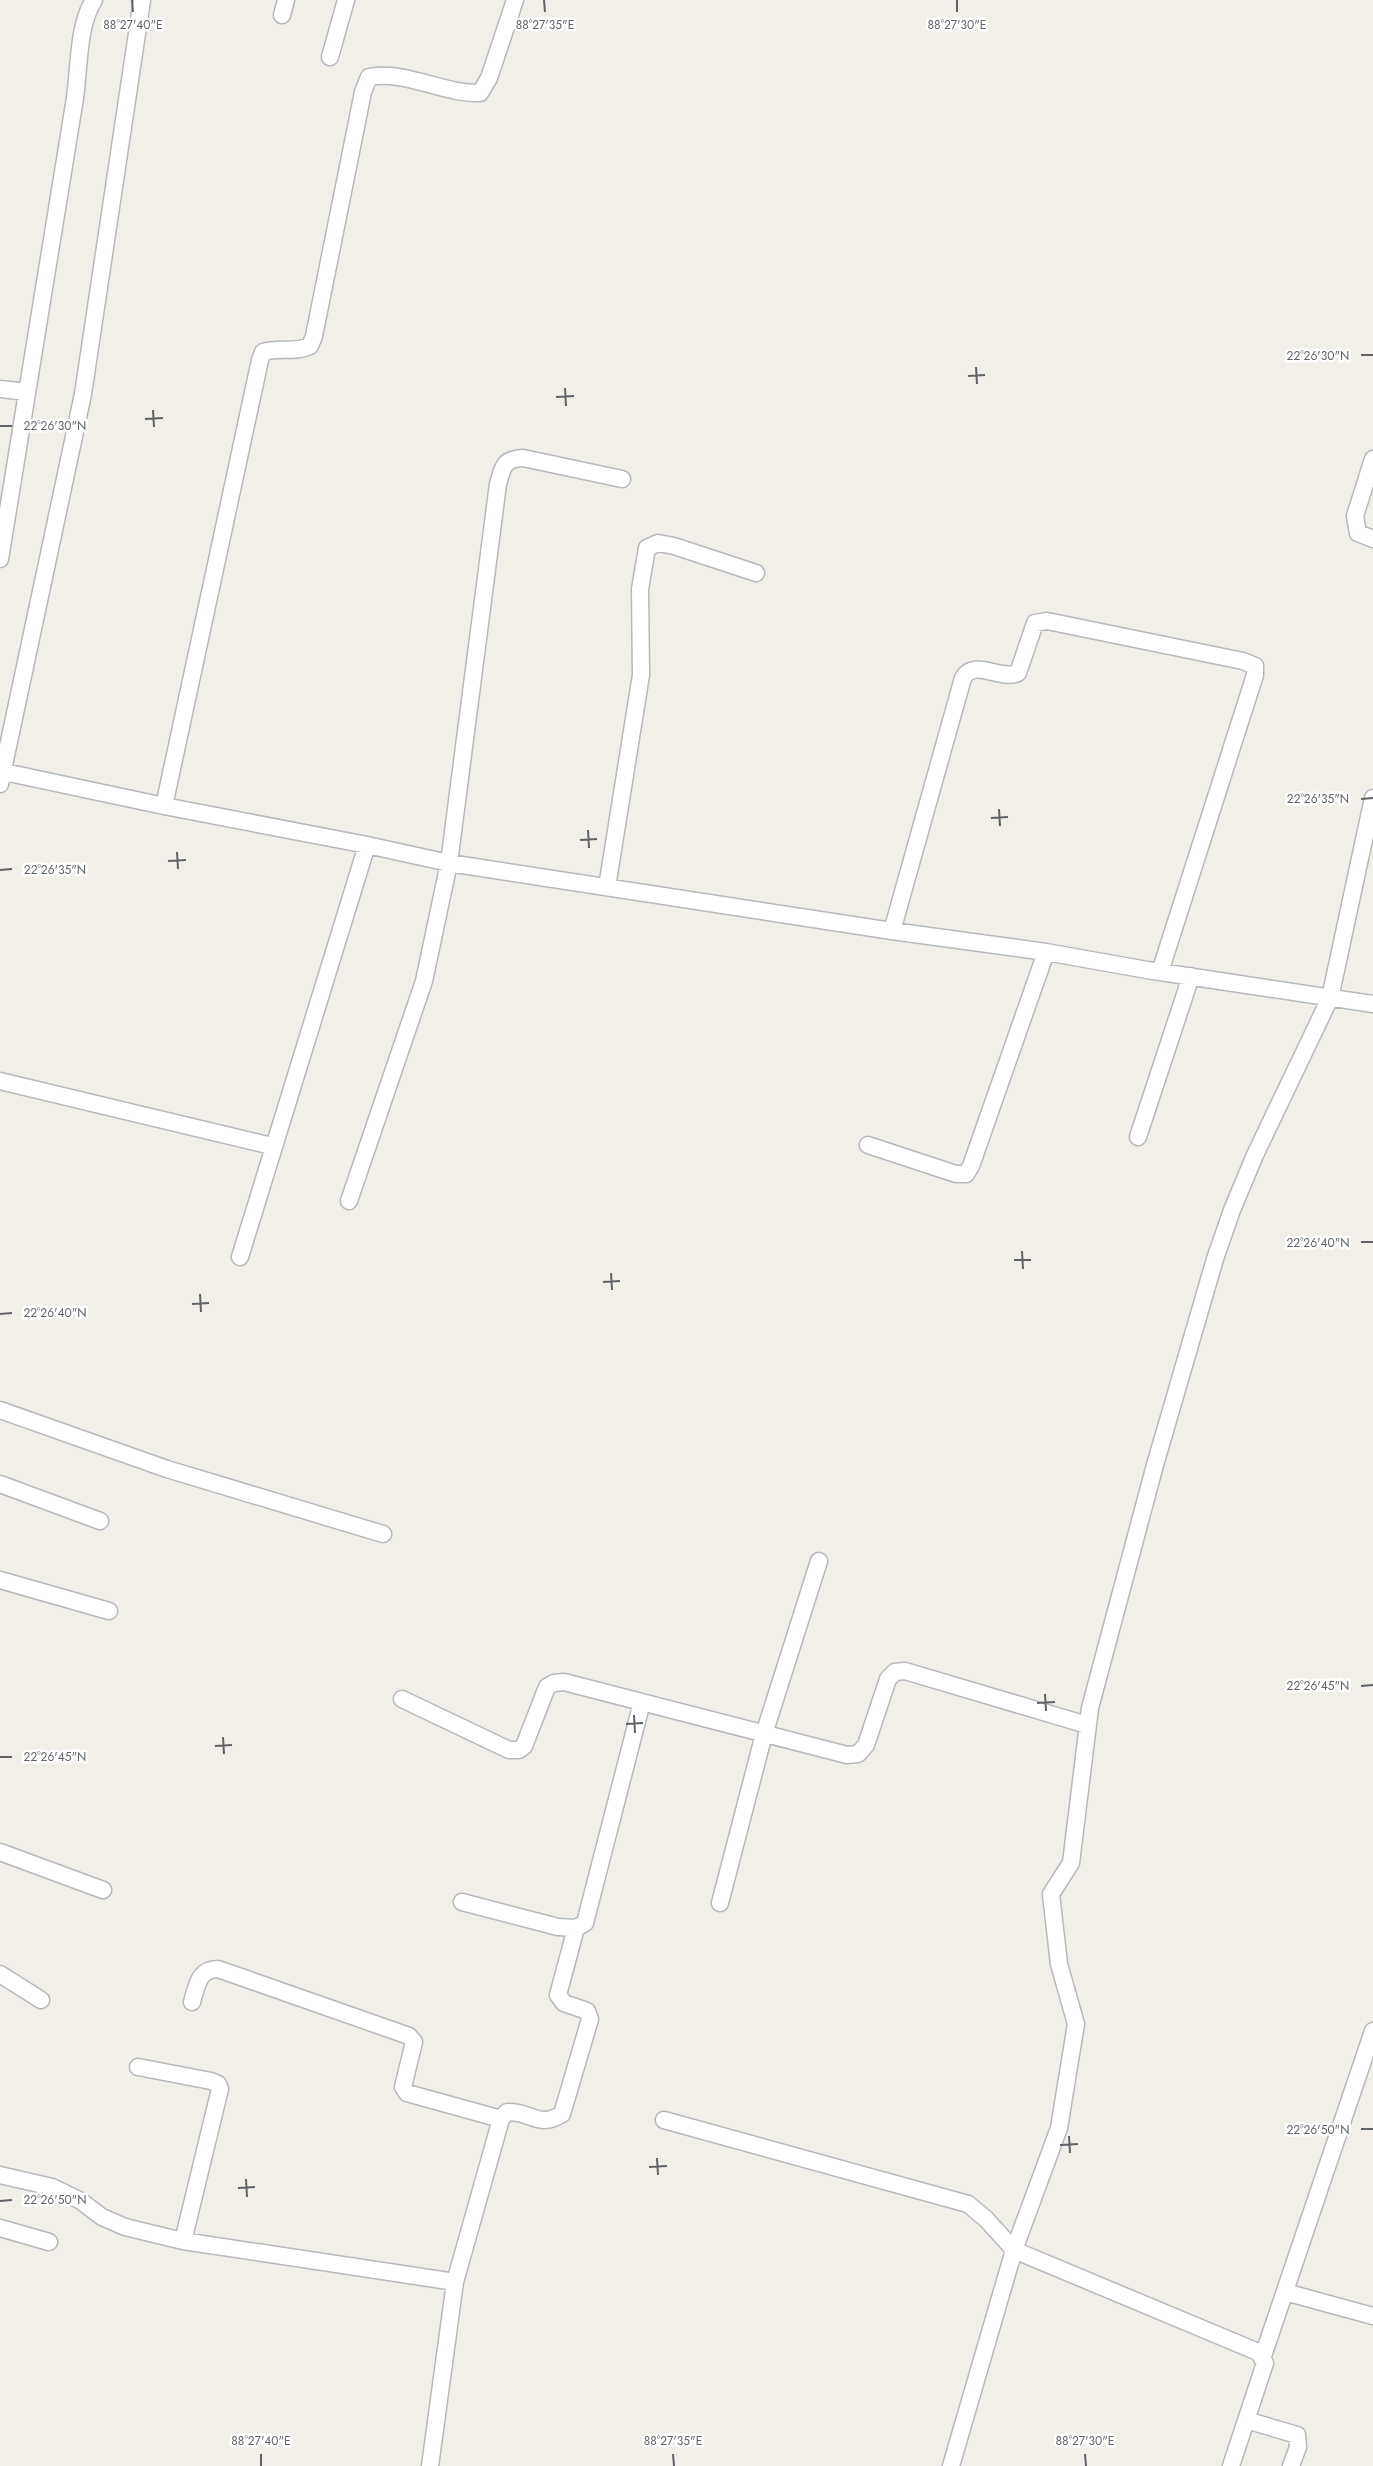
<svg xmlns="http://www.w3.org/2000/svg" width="1373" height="2466" font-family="Jost,sans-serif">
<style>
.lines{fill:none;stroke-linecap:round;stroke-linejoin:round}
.street-casing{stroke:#b5b8bc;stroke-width:19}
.street{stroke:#fff;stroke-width:16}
.ticks{fill:none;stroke:#5f6368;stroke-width:2}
.ticks-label{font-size:12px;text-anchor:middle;fill:#5f6368;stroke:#fff;stroke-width:5;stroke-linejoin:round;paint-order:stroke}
</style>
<rect width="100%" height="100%" fill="#f1efe8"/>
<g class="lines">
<!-- street casing -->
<g class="street-casing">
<path id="street" d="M282,15L286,0
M330,57L346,0
M0,389L27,392
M1373,459L1355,516L1358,533L1373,539
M0,559L75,98C79,69 78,24 94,0
M0,771L164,806L367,845L449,863L892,931L1046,952L1147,970L1373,1004
M0,784L83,394L142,0
M164,806L260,360L263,352C279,347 295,353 310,346L314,336L363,92L369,77C405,70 443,94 480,93L489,78L515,0
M607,887L641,675L640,589L647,548L658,543L674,546L756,573
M892,931L963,678C974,658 1000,681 1018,673L1035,623L1047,621L1243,661L1255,666V675L1160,972
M0,1081L272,1146
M1138,1137L1191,976
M868,1145L956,1174H966L971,1166L1046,952
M349,1201L424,981L449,863L498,484C503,467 503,459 523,458L622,479
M240,1257L367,845
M0,1410L167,1469L383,1534
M0,1484L100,1521
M0,1580L109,1611
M402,1699L509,1750H519L524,1746L547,1687L554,1683L564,1682L847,1755L858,1754L866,1745L888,1679L895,1672L905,1671L1087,1725
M0,1852L103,1890
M462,1902L558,1927L576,1928L585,1923L642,1702
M720,1903L764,1734L819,1561
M0,1974L41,2000
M192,2002C197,1986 198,1969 218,1969L392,2030L409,2036L414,2042L403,2087L407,2093L501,2119
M138,2067L211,2081L218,2084L220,2089L183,2241
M664,2120L968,2204L986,2219L1014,2250L1258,2352L1265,2363L1231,2466
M0,2175L52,2187L81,2201L102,2217L125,2227L183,2241L455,2282L501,2119L507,2112C532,2111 538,2129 562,2114L590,2019L587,2011L564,2003L558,1995L576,1928
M0,2228L49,2242
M1285,2292L1373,2316
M1263,2356L1373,2031
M1246,2420L1297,2435L1298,2447L1291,2466
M430,2466L455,2282
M951,2466L1014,2250L1059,2128L1076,2024L1059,1964L1051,1894L1071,1863L1090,1708L1155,1465L1215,1259L1232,1210L1255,1155L1330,998L1373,798"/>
</g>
<!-- street -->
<use href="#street" class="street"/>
</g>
<!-- ticks -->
<path class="ticks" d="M132,0L133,12M544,0L545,12M957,0V12M1361,355H1373M976,367L977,384M968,376L985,375M565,388L566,406M556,397L574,396M153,410L154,427M145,419L163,418M0,426H12M1361,799L1373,798M999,809L1000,826M991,818L1008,817M588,830L589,848M580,840L597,839M177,852L178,869M168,861L186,860M0,870L12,869M1361,1242H1373M1022,1251L1023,1269M1014,1260H1031M611,1273L612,1290M603,1282L620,1281M200,1294L201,1312M192,1304L209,1303M0,1314L12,1313M1361,1686L1373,1685M1045,1694L1046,1711M1037,1703L1055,1702M634,1715L635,1733M626,1724L643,1723M223,1737L224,1754M215,1746L232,1745M0,1757H12M1361,2129H1373M1069,2136L1070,2153M1060,2145L1078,2144M657,2158L658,2175M649,2167L667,2166M246,2179L247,2197M238,2188L255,2187M0,2201L12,2200M261,2454V2466M673,2454L674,2466M1085,2454L1086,2466"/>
<g class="ticks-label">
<text x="133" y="29">88°27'40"E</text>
<text x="545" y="29">88°27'35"E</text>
<text x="957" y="29">88°27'30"E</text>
<text x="1318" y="360">22°26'30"N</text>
<text x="55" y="430">22°26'30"N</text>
<text x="1318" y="803">22°26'35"N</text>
<text x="55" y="874">22°26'35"N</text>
<text x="1318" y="1247">22°26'40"N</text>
<text x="55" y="1317">22°26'40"N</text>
<text x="1318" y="1690">22°26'45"N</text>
<text x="55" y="1761">22°26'45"N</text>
<text x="1318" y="2134">22°26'50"N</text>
<text x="55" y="2204">22°26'50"N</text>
<text x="261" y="2445">88°27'40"E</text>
<text x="673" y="2445">88°27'35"E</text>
<text x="1085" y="2445">88°27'30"E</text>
</g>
</svg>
